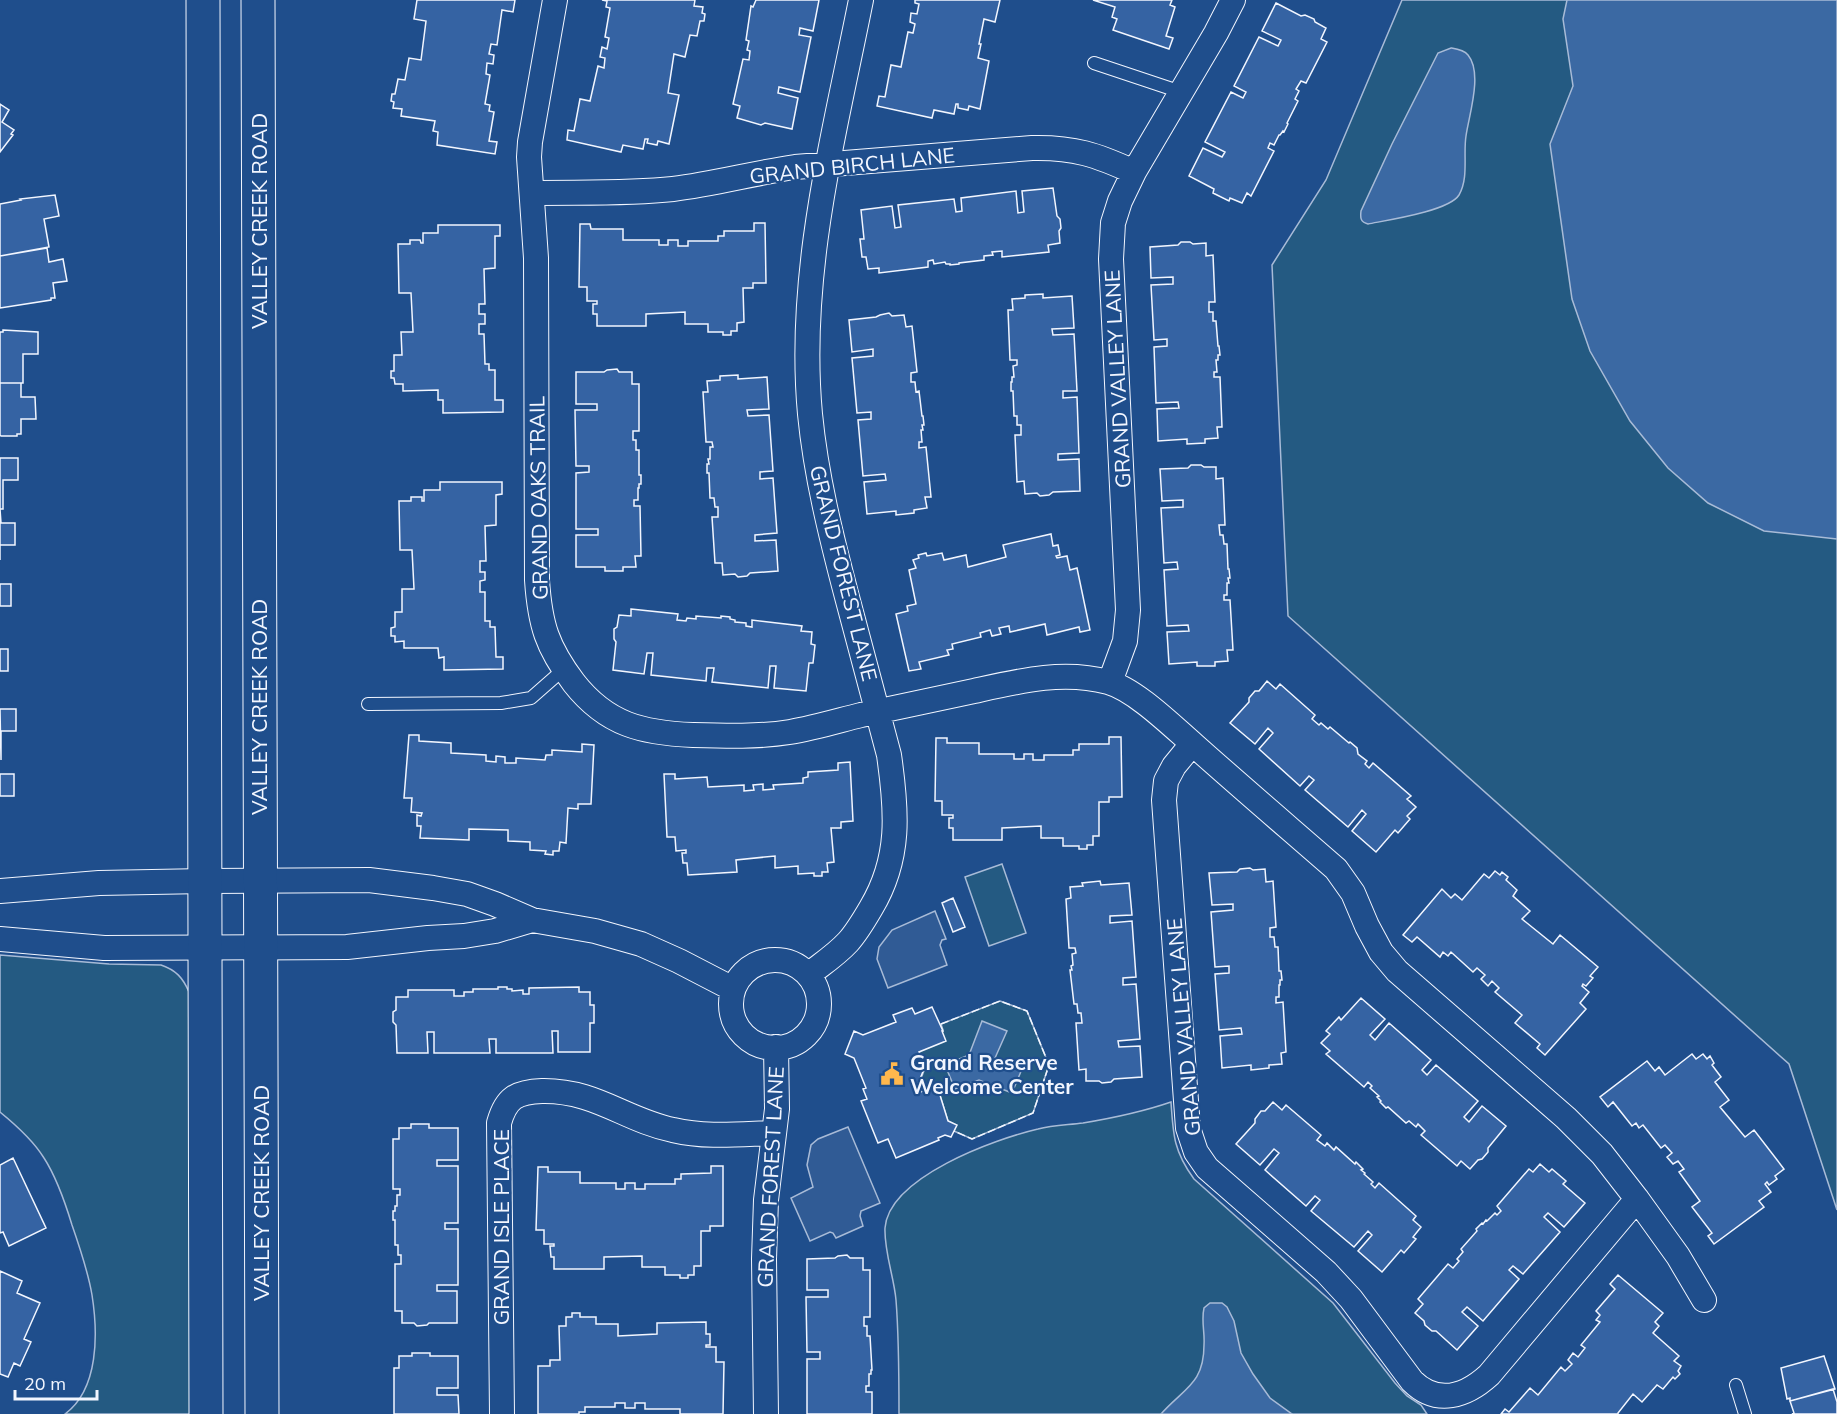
<svg xmlns="http://www.w3.org/2000/svg" width="1837" height="1414" font-family="Mulish,sans-serif">
<style>
.green{fill:#245a82;stroke:#a8bbd7;stroke-width:1.5}
.parking{fill:#305b95;stroke:#a8bbd7;stroke-width:1.5}
.water{fill:#3b69a3;stroke:#a8bbd7;stroke-width:1.5}
.building{fill:#3563a3;stroke:#f2f6ff;stroke-width:1.5}
.lines{fill:none;stroke-linecap:round;stroke-linejoin:round}
.lane-casing{stroke:#f2f6ff;stroke-width:14}
.street-casing{stroke:#f2f6ff;stroke-width:26}
.secondary-casing{stroke:#f2f6ff;stroke-width:35}
.lane{stroke:#1f4e8c;stroke-width:12}
.street{stroke:#1f4e8c;stroke-width:24}
.secondary{stroke:#1f4e8c;stroke-width:33}
.fence{stroke:#f2f6ff;stroke-width:1.5;stroke-dasharray:8 3;stroke-linecap:butt}
.labels{text-anchor:middle;dominant-baseline:central;stroke-width:4.5;stroke-linejoin:round;paint-order:stroke}
.street-label{font-size:21px;fill:#f2f6ff;stroke:#1f4e8c}
.poi-label{font-size:21px;font-weight:bold;fill:#f2f6ff;stroke:#1f4e8c;text-anchor:start}
</style>
<rect width="100%" height="100%" fill="#1f4e8c"/>
<!-- green -->
<path class="green" d="M1402,0H1837V1210L1789,1064L1288,616L1272,265L1326,180Z
M1002,864L1026,933L989,946L965,877Z
M0,955L109,964L161,965C176,970 183,978 189,992L191,1414H65C99,1389 98,1333 92,1295C88,1271 80,1248 72,1225C65,1202 57,1178 44,1158C33,1140 16,1125 0,1112Z
M1000,1001L1027,1011L1049,1065L1033,1113L972,1139L954,1131L956,1125L948,1121L939,1092L930,1088L918,1093L917,1089L928,1060L921,1056L919,1052L943,1030L941,1024Z
M1171,1102C1173,1135 1174,1152 1194,1179L1333,1303L1395,1383L1407,1396L1421,1405L1427,1414H899C899,1376 899,1338 896,1300C894,1277 884,1251 885,1228C889,1177 995,1139 1038,1129C1053,1125 1068,1125 1083,1123C1113,1118 1142,1112 1171,1102Z"/>
<!-- parking -->
<path class="parking" d="M935,911L946,939L942,940L940,945L947,965L888,988L877,959L879,947L892,930Z
M848,1127L880,1203L861,1211L860,1216L863,1226L836,1238L833,1233L830,1232L810,1241L791,1198L813,1187L807,1165L811,1145L818,1139Z"/>
<!-- water -->
<path class="water" d="M1567,0H1837V539L1764,531L1708,503L1668,468L1630,421L1590,351L1572,299L1550,144L1573,86L1563,19Z
M1451,48C1457,49 1464,50 1468,55C1483,73 1469,115 1466,136C1463,154 1469,178 1459,195C1449,211 1388,220 1368,224C1361,222 1360,219 1361,211L1392,144L1438,53Z
M982,1021L1007,1031L995,1058L1022,1069L1012,1093L979,1080L955,1089L945,1065L969,1055Z
M1210,1303H1222L1227,1307L1234,1321L1241,1353L1253,1374L1270,1398L1292,1414H1161C1184,1388 1204,1384 1204,1345C1205,1332 1201,1321 1204,1308Z"/>
<!-- building -->
<path class="building" d="M417,0H515L513,12L502,10L497,45L491,44L489,54L494,55L493,64L487,63L486,74L490,75L485,104L490,105L489,111L494,112L489,141L497,142L495,154L437,145L438,132L433,131L435,121L401,116L402,109L393,108L394,102L391,101L392,94H395L398,79L405,80L409,58L421,60L426,21L414,19Z
M602,0H695L694,6L703,7L702,13L705,14L704,21H700L697,36L690,35L685,57L674,54L668,93L679,95L669,144L658,141L657,145L647,143L648,139H645L643,149L623,145L621,152L567,140L568,130L574,131L580,99L590,101L598,66L604,68L605,58L600,57L602,47L607,49L609,38L605,37L610,8L606,7L607,1Z
M756,0H819L813,31L800,28L799,35L811,37L800,92L779,87L778,93L798,98L792,129L765,123L761,125L737,118L740,106L733,104L743,59L749,60L750,51L747,50L749,41L746,40L751,6L753,7Z
M915,0H1000L995,22L984,19L979,44H981L978,58L989,61L980,109L969,106L968,110L958,108V104H956L954,114L934,110L932,118L877,106L879,96L885,97L891,65L901,67L908,32L913,33L915,24L910,22L911,13L917,14L919,4L915,3Z
M1093,0H1172L1170,5L1175,7L1166,36L1173,38L1169,49L1113,30L1117,19L1112,17L1115,7Z
M1276,3L1301,16L1305,15L1314,19L1315,22L1326,28L1321,39L1327,42L1306,83L1301,81L1296,89L1299,91L1295,99L1298,101L1287,123L1288,124L1284,132L1283,131L1280,135H1279L1274,145L1270,143L1268,148L1274,151L1251,196L1247,193L1242,203L1230,198L1229,201L1213,193L1214,189L1189,176L1203,148L1222,157L1225,152L1205,142L1231,92L1243,98L1246,92L1234,86L1259,37L1278,46L1281,40L1262,31Z
M0,104L9,110L2,122L14,130L11,134L13,135L0,152Z
M1053,188L1057,216L1060,219L1061,228L1059,231L1060,243L1048,245L1049,252L1002,257V251L992,252L993,255L984,256V260L959,263V264L950,265V264H946L945,262L934,264L933,260L928,261V267L879,273V268L868,269L866,257H862L860,239H864L861,210L892,206L895,228L901,227L898,205L954,199L956,212L962,211L961,198L1016,191L1018,213L1024,212L1022,191Z
M55,195L59,216L44,219L49,247L0,256V204L21,200L20,199Z
M754,223H765L766,283H753V288H743L744,322L737,323V331H731V335H723V332H708V324H685V312L646,314V326H597V314H593V304H597V301H587V287H579L580,224H590L591,229H623V240H659V245H668V240H678V246H688V241H718V236H724V231H754Z
M438,225H500V236H495V268L484,269L485,304H479V314H485V324H479V334H484L485,364H489V370H495V400H503V412L443,413V400H438V390L403,391V384H395L394,378H391V371H394V355H402L401,332H413L411,293H399L398,244H410V240H420L421,243H423V233H438Z
M1181,242H1190L1193,244L1206,243V256L1213,255L1215,302H1209V312H1213V321H1216L1218,346H1219L1220,355H1218V360H1216L1217,372H1214V377H1220L1222,427H1217L1218,438L1205,439V443L1187,444V439L1158,441L1157,409L1179,408L1178,402L1156,403L1154,347L1167,346V339L1154,340L1151,285L1173,284V277L1151,278L1150,247L1178,245Z
M47,248L49,262L63,259L67,281L53,283L55,298H51V300L0,308V256Z
M1043,294V298L1072,296L1074,328L1052,329L1053,335L1074,334L1077,391H1063V398L1077,397L1079,453L1058,454V460L1079,459L1080,491L1053,492L1049,495L1040,496L1037,493L1025,494L1024,481L1017,482L1015,435H1021V425H1017V416H1014L1013,391H1011V382H1012V377H1014L1013,366L1017,365V360H1010L1008,310H1013L1012,299L1025,298V295Z
M889,313L892,316L904,315L906,327L912,326L917,372L911,373V382H915L916,392L919,391L922,416H923L924,425H922L923,430H921L922,442H919V448L926,447L931,497H925L927,508L914,510V513L896,515V511L867,514L864,482L886,480L885,474L863,476L858,420L871,419V412L857,413L852,358L873,356V349L852,352L849,320L876,317L880,315Z
M3,330L38,332V354H23V383H0V332H3Z
M617,369L619,372H632V384H639V431H633V440H636V450H639V475H641V484H639V488H638V500H634V506H640L641,556H635L636,567H623V571H605V567H576V535H598V529H576V473L589,472V466H576L575,410H597V404H576V372H604L607,370Z
M738,375V379L767,377L769,409L747,410L748,416L769,415L773,471L760,472V479L773,478L777,533L755,535V541L776,540L778,571L750,573L747,576L738,577L735,574L723,575L722,563H715L712,517H718V507H715L714,498H710L709,473H707V464H709L708,459H710V447H713L712,442H706L703,392H708L707,381L720,380V376Z
M0,383H21V397H35L36,419H21V434H17V436H1L0,435Z
M0,458H18V480H3V509H0Z
M1191,465H1201L1204,467H1216V479L1223,478L1225,525H1219L1220,535H1223L1224,544H1227L1228,569H1229L1230,578H1228L1229,583H1227V595H1224V600H1230L1233,650H1227L1228,661L1215,662V666H1197V662L1169,664L1167,632L1189,631L1188,625L1167,626L1164,570L1178,569L1177,562L1164,563L1161,508L1183,507V500L1162,501L1160,469L1188,468Z
M440,482H502V494L496,495V525L485,526L486,561H480V572H485V580L480,581V592H485V621H490V627H495L496,657H503V669L444,670V657L439,658L438,648H404V641L395,642V636H391V628L395,627V612H402V589H414L412,550H400L399,501H411V497H422V501H424V490H440Z
M0,509L1,523H15V545H0V560Z
M1051,534L1053,546L1058,545L1060,555L1056,556L1057,558L1067,556L1070,570L1077,568L1090,630L1080,632L1079,627L1047,635L1045,624L1010,632L1009,626L999,628L1001,634L992,636L990,630L980,633L981,637L952,644L953,649L947,650L949,655L919,662L921,669L909,671L896,614L908,611L907,606L916,604L909,570L916,568L913,560L919,558L918,555L926,553L927,556L942,553L944,560L966,555L968,567L1006,557L1003,545Z
M0,584H11V606H0Z
M631,609L678,614L677,620L686,621L687,618L696,619V616L721,618V616L730,617V619L735,620V622L746,623V626L752,627V620L802,626L801,631L812,632L811,644L815,645L813,663H809L806,691L774,688L776,666H770L768,688L712,682L714,668H707L706,681L651,675L653,653H647L644,674L613,670L616,642L614,639V629L617,627L619,615L631,616Z
M0,649H8V671H0Z
M1267,681L1276,689L1280,684L1315,715L1312,719L1319,725L1321,723L1328,729L1330,727L1349,743L1350,742L1357,748L1358,754L1367,761L1365,764L1369,768L1373,763L1411,796L1407,799L1416,807L1407,816L1410,819L1398,833L1395,830L1376,852L1352,831L1366,814L1362,810L1348,827L1305,790L1314,780L1309,776L1300,786L1259,749L1273,733L1268,728L1255,744L1230,723L1249,702V698L1255,691H1259Z
M0,709H16V731H1V760Z
M409,735H419V741L451,743V753L486,755V761L496,762V756L505,757V763H516V758L545,760L546,755H552V750L582,752V744L594,745L591,804H578V809L568,808L566,843L560,842L559,851H553V855L545,854L546,851L530,850V842L508,841V830L469,829V840L420,838L421,826H417V815L421,816L422,813L411,812L412,798H404Z
M1109,737H1121L1122,797H1109V802H1099V836H1093V845H1087V849H1079V846H1063V838H1041V826L1002,828V840H953V828H949V818H953V815H942V801H935L936,738H947V743H979V754H1014V759H1024V754H1033V760H1044V755H1073V750H1079V744H1109Z
M850,762L853,821L841,822V828H831L834,862L827,863L828,872H822V876H814V873L798,874V866L775,868V856L736,860L737,872L688,875L687,863H683L682,853H686V850L676,851L675,837H667L664,774H675V779L707,777L708,787L744,785V791L754,790L753,785L763,784V790L774,789L773,785L803,783V778L808,777V772L838,770V763Z
M0,774H14V796H0Z
M1250,868L1253,870L1265,869L1266,882L1273,881L1276,927L1270,928V937H1274L1275,947H1278L1279,971H1281L1282,980H1280V985H1279V997H1276V1003L1283,1002L1286,1052L1281,1053L1282,1064L1269,1065V1068L1251,1070V1065L1222,1068L1220,1036L1242,1034L1241,1028L1219,1030L1215,974L1229,973V966L1215,967L1211,912L1233,910V904L1212,905L1209,873L1237,872L1240,869Z
M1495,871L1500,875L1502,872L1508,877L1506,880L1517,890L1513,896L1530,911L1522,919L1553,944L1560,935L1598,967L1590,976L1593,978L1586,986L1583,984L1582,986L1589,992L1580,1003L1586,1009L1545,1055L1537,1048L1540,1044L1515,1023L1522,1015L1495,992L1499,988L1492,981L1488,986L1481,979L1485,975L1477,968L1473,972L1451,952L1448,956L1443,952L1440,957L1417,937L1412,942L1403,935L1442,889L1451,898L1455,894L1462,900L1484,874L1489,878Z
M1100,881L1101,885L1129,883L1132,915L1110,916V923L1132,921L1136,977L1123,978V985L1136,984L1140,1039L1118,1041L1119,1047L1140,1046L1142,1077L1114,1079L1111,1082L1102,1083L1099,1081H1086V1069L1079,1070L1076,1023H1082L1081,1013H1078L1077,1004H1074L1070,970H1072L1071,966L1073,965L1072,954L1076,953L1075,948H1069L1066,899L1071,898L1070,887L1083,886L1082,883Z
M953,898L965,927L953,932L942,903Z
M498,987H507V989H512V991L523,990V994H529V988L579,987V992H590V1005H594V1023H590V1052H558V1031H552L553,1053H496V1039H489L490,1053H434V1032H427L428,1053H397L396,1025L393,1022V1012L396,1010V997H408V990H454V996H464V992H473V989H498Z
M1361,998L1385,1019L1370,1035L1375,1040L1389,1023L1431,1060L1422,1070L1427,1075L1436,1065L1478,1101L1464,1117L1469,1122L1482,1106L1506,1126L1488,1148V1152L1482,1159L1478,1160L1470,1169L1461,1161L1457,1166L1421,1135L1425,1131L1418,1124L1416,1127L1409,1121L1406,1123L1388,1107L1386,1108L1380,1102L1381,1101L1377,1097L1379,1096L1370,1088L1372,1086L1368,1082L1364,1087L1326,1054L1330,1051L1321,1043L1330,1034L1326,1031L1339,1017L1341,1020Z
M932,1007L943,1031H942L946,1041L919,1052L921,1056L928,1059L916,1089L918,1093L930,1088L939,1092L948,1121L957,1125L951,1137L945,1135L938,1138L939,1140L896,1158L888,1139L878,1143L861,1101L867,1099L863,1089L866,1088L854,1058L845,1054L854,1031L863,1035L896,1022L893,1015L912,1008L915,1014Z
M1692,1054L1696,1059L1703,1054L1707,1059L1710,1056L1714,1063L1712,1065L1721,1077L1715,1082L1729,1100L1720,1107L1745,1137L1754,1130L1784,1169L1775,1176L1777,1179L1769,1185L1767,1182L1765,1184L1771,1192L1759,1201L1764,1207L1714,1244L1708,1236L1712,1233L1692,1207L1700,1201L1679,1172L1684,1169L1678,1161L1673,1164L1667,1157L1672,1153L1665,1145L1661,1148L1643,1125L1639,1128L1636,1123L1632,1126L1613,1102L1608,1107L1600,1097L1647,1061L1655,1071L1659,1067L1665,1075Z
M1273,1102L1282,1110L1286,1105L1321,1135L1317,1140L1325,1146L1327,1143L1334,1150L1336,1147L1355,1164L1356,1162L1363,1169L1361,1170L1365,1173L1364,1174L1373,1182L1371,1184L1375,1188L1379,1183L1416,1216L1413,1220L1421,1227L1413,1237L1416,1239L1404,1253L1401,1250L1382,1272L1358,1251L1372,1235L1368,1231L1354,1247L1311,1211L1320,1200L1315,1196L1306,1206L1265,1170L1279,1153L1274,1149L1260,1165L1236,1144L1255,1123V1119L1261,1111H1265Z
M411,1124H429V1128H458V1160H437V1166H458V1223H445V1229H458V1285H437V1291H457V1323H429L427,1325L417,1326L414,1323H402V1311H395V1264H401V1255H398V1245H395V1220H393V1211H395V1206H397V1195H400V1189H393V1139H399V1128H411Z
M13,1158L46,1228L9,1246L3,1232L0,1233V1165Z
M1540,1164L1549,1172L1552,1169L1566,1181L1563,1184L1585,1203L1564,1227L1548,1213L1544,1217L1560,1232L1523,1274L1513,1266L1509,1270L1519,1279L1483,1321L1467,1307L1462,1312L1478,1326L1457,1350L1436,1331H1432L1425,1325L1424,1321L1415,1313L1423,1304L1418,1299L1448,1264L1453,1268L1459,1261L1457,1259L1463,1252L1461,1249L1477,1231L1476,1229L1482,1223L1483,1224L1486,1220L1487,1221L1495,1213L1497,1215L1501,1211L1497,1206L1529,1169L1533,1172Z
M711,1166H723V1226H710V1231H701V1266H694V1275H688V1278H680V1275H665V1267H642V1256L604,1257V1269H554V1257H551L550,1246H554V1244H544V1230H536L538,1167H548V1172H580V1183H616V1189H625V1183H635V1189H645V1184H675V1179H681V1174L711,1173Z
M847,1255L850,1258H863V1270H870V1317H864V1326H867V1336H870L872,1370H871V1374H869V1386H866V1392H872V1414H807V1359H820V1352H807L806,1297H828V1290H807V1259L835,1258L838,1256Z
M0,1271L22,1281L17,1293L40,1303L24,1339L31,1342L20,1366L14,1363L8,1377L0,1374Z
M1618,1275L1663,1313L1655,1322L1659,1326L1653,1333L1679,1356L1674,1361L1681,1366L1678,1371L1680,1374L1675,1379L1673,1377L1663,1389L1657,1385L1642,1402L1633,1394L1618,1413V1414H1501L1505,1409L1509,1412L1530,1388L1538,1395L1561,1367L1565,1371L1572,1364L1568,1360L1573,1353L1578,1357L1585,1348L1581,1345L1600,1322L1596,1320L1600,1315L1596,1311L1615,1289L1610,1284Z
M572,1313H580V1317H596V1324H618V1336L657,1334V1323L706,1322V1334H710V1345H706V1347H716V1362H724L723,1414H680V1409H645V1403H635V1408H625V1403H615V1407H585V1412H579V1414H538V1366H550V1360H560L559,1326H566V1317H572Z
M412,1353H430V1356H458V1388H437V1395H458L459,1414H394V1368H399V1356H412Z
M1824,1356L1835,1389L1790,1401V1398L1787,1399L1781,1368Z
M1833,1389L1837,1402V1414H1792L1794,1413L1790,1401Z"/>
<g class="lines">
<!-- lane casing -->
<g class="lane-casing">
<path id="lane" d="M1094,63L1181,92
M368,704L501,703L531,698L564,669
M1736,1385L1745,1414"/>
</g>
<!-- street casing -->
<g class="street-casing">
<path id="street" d="M555,0L530,142L529,157L536,258L537,580C540,625 547,647 574,683C607,725 643,733 693,735C726,736 758,737 790,732C814,728 837,721 861,715C899,707 937,699 974,691C1019,681 1063,670 1108,682C1136,690 1172,726 1194,745C1241,787 1289,828 1336,869L1353,893L1367,926L1381,952L1397,971L1566,1118L1602,1154L1637,1199L1678,1256L1704,1300
M532,193C579,192 627,194 673,189C714,184 754,173 795,167L1032,148C1074,147 1097,155 1134,172
M1110,682L1125,641L1128,610L1111,259L1113,223L1120,201L1134,172L1216,33L1233,0
M1192,744L1174,766L1166,781L1164,800L1188,1128L1196,1152L1207,1168L1326,1272L1351,1299L1412,1381C1437,1406 1466,1396 1489,1375L1637,1199
M0,891L99,883L205,881L369,880L433,888L467,894L495,904L532,920L595,931L641,944L679,961L733,989
M0,939L104,948L347,947L428,938L464,936L495,931L532,920
M731 1004a44 44 0 1 1 88 0a44 44 0 1 1-88 0Z
M808,975C822,964 836,955 848,942C857,932 864,920 871,908C901,858 897,811 889,755C875,702 861,649 847,597C831,536 816,476 810,414C797,274 834,136 861,0
M502,1414L499,1123C506,1098 516,1092 542,1091C595,1090 625,1120 673,1130C706,1138 741,1134 774,1133
M766,1414L764,1259L766,1200L777,1109L776,1047"/>
</g>
<!-- secondary casing -->
<g class="secondary-casing">
<path id="secondary" d="M203,0L206,1414
M258,0L262,1414"/>
</g>
<!-- lane -->
<use href="#lane" class="lane"/>
<!-- street -->
<use href="#street" class="street"/>
<!-- secondary -->
<use href="#secondary" class="secondary"/>
<!-- fence -->
<path class="fence" d="M941,1024L1000,1001L1027,1011L1049,1065L1033,1113L972,1139L954,1131"/>
</g>
<!-- icons -->
<defs>
<g id="civic-bare" transform="scale(1.8)"><path d="M-.6-6.5H3V-4.5H.6V-3L4-1V1h2V6H-6V1h2V-1L-.6-3ZM-1.2 2.5V6h2.4V2.5Z" fill="#ffb74d" stroke="#1f4e8c" stroke-width="2.5" paint-order="stroke"/></g>
</defs>
<g fill-rule="evenodd">
<use href="#civic-bare" x="892" y="1074"/>
</g>
<g class="labels">
<!-- street labels -->
<g class="street-label">
<text transform="translate(852 165) rotate(-6)">GRAND BIRCH LANE</text>
<text transform="translate(259 221) rotate(-90)">VALLEY CREEK ROAD</text>
<text transform="translate(1117 379) rotate(-93)">GRAND VALLEY LANE</text>
<text transform="translate(538 498) rotate(-91)">GRAND OAKS TRAIL</text>
<text transform="translate(844 573) rotate(76)">GRAND FOREST LANE</text>
<text transform="translate(259 707) rotate(-90)">VALLEY CREEK ROAD</text>
<text transform="translate(1183 1027) rotate(-95)">GRAND VALLEY LANE</text>
<text transform="translate(770 1177) rotate(-87)">GRAND FOREST LANE</text>
<text transform="translate(261 1193) rotate(-90)">VALLEY CREEK ROAD</text>
<text transform="translate(501 1227) rotate(-90)">GRAND ISLE PLACE</text>
</g>
<!-- poi labels -->
<g class="poi-label">
<text x="910" y="1062">Grand Reserve<tspan x="910" dy="24">Welcome Center</tspan></text>
</g>
</g>
<!-- scale -->
<path d="M15 1390v9h82v-9" fill="none" stroke="#f2f6ff" stroke-width="3"/>
<text x="24" y="1390" font-size="18" fill="#f2f6ff" stroke="#1f4e8c" stroke-width="4.5" paint-order="stroke">20 m</text>
</svg>
